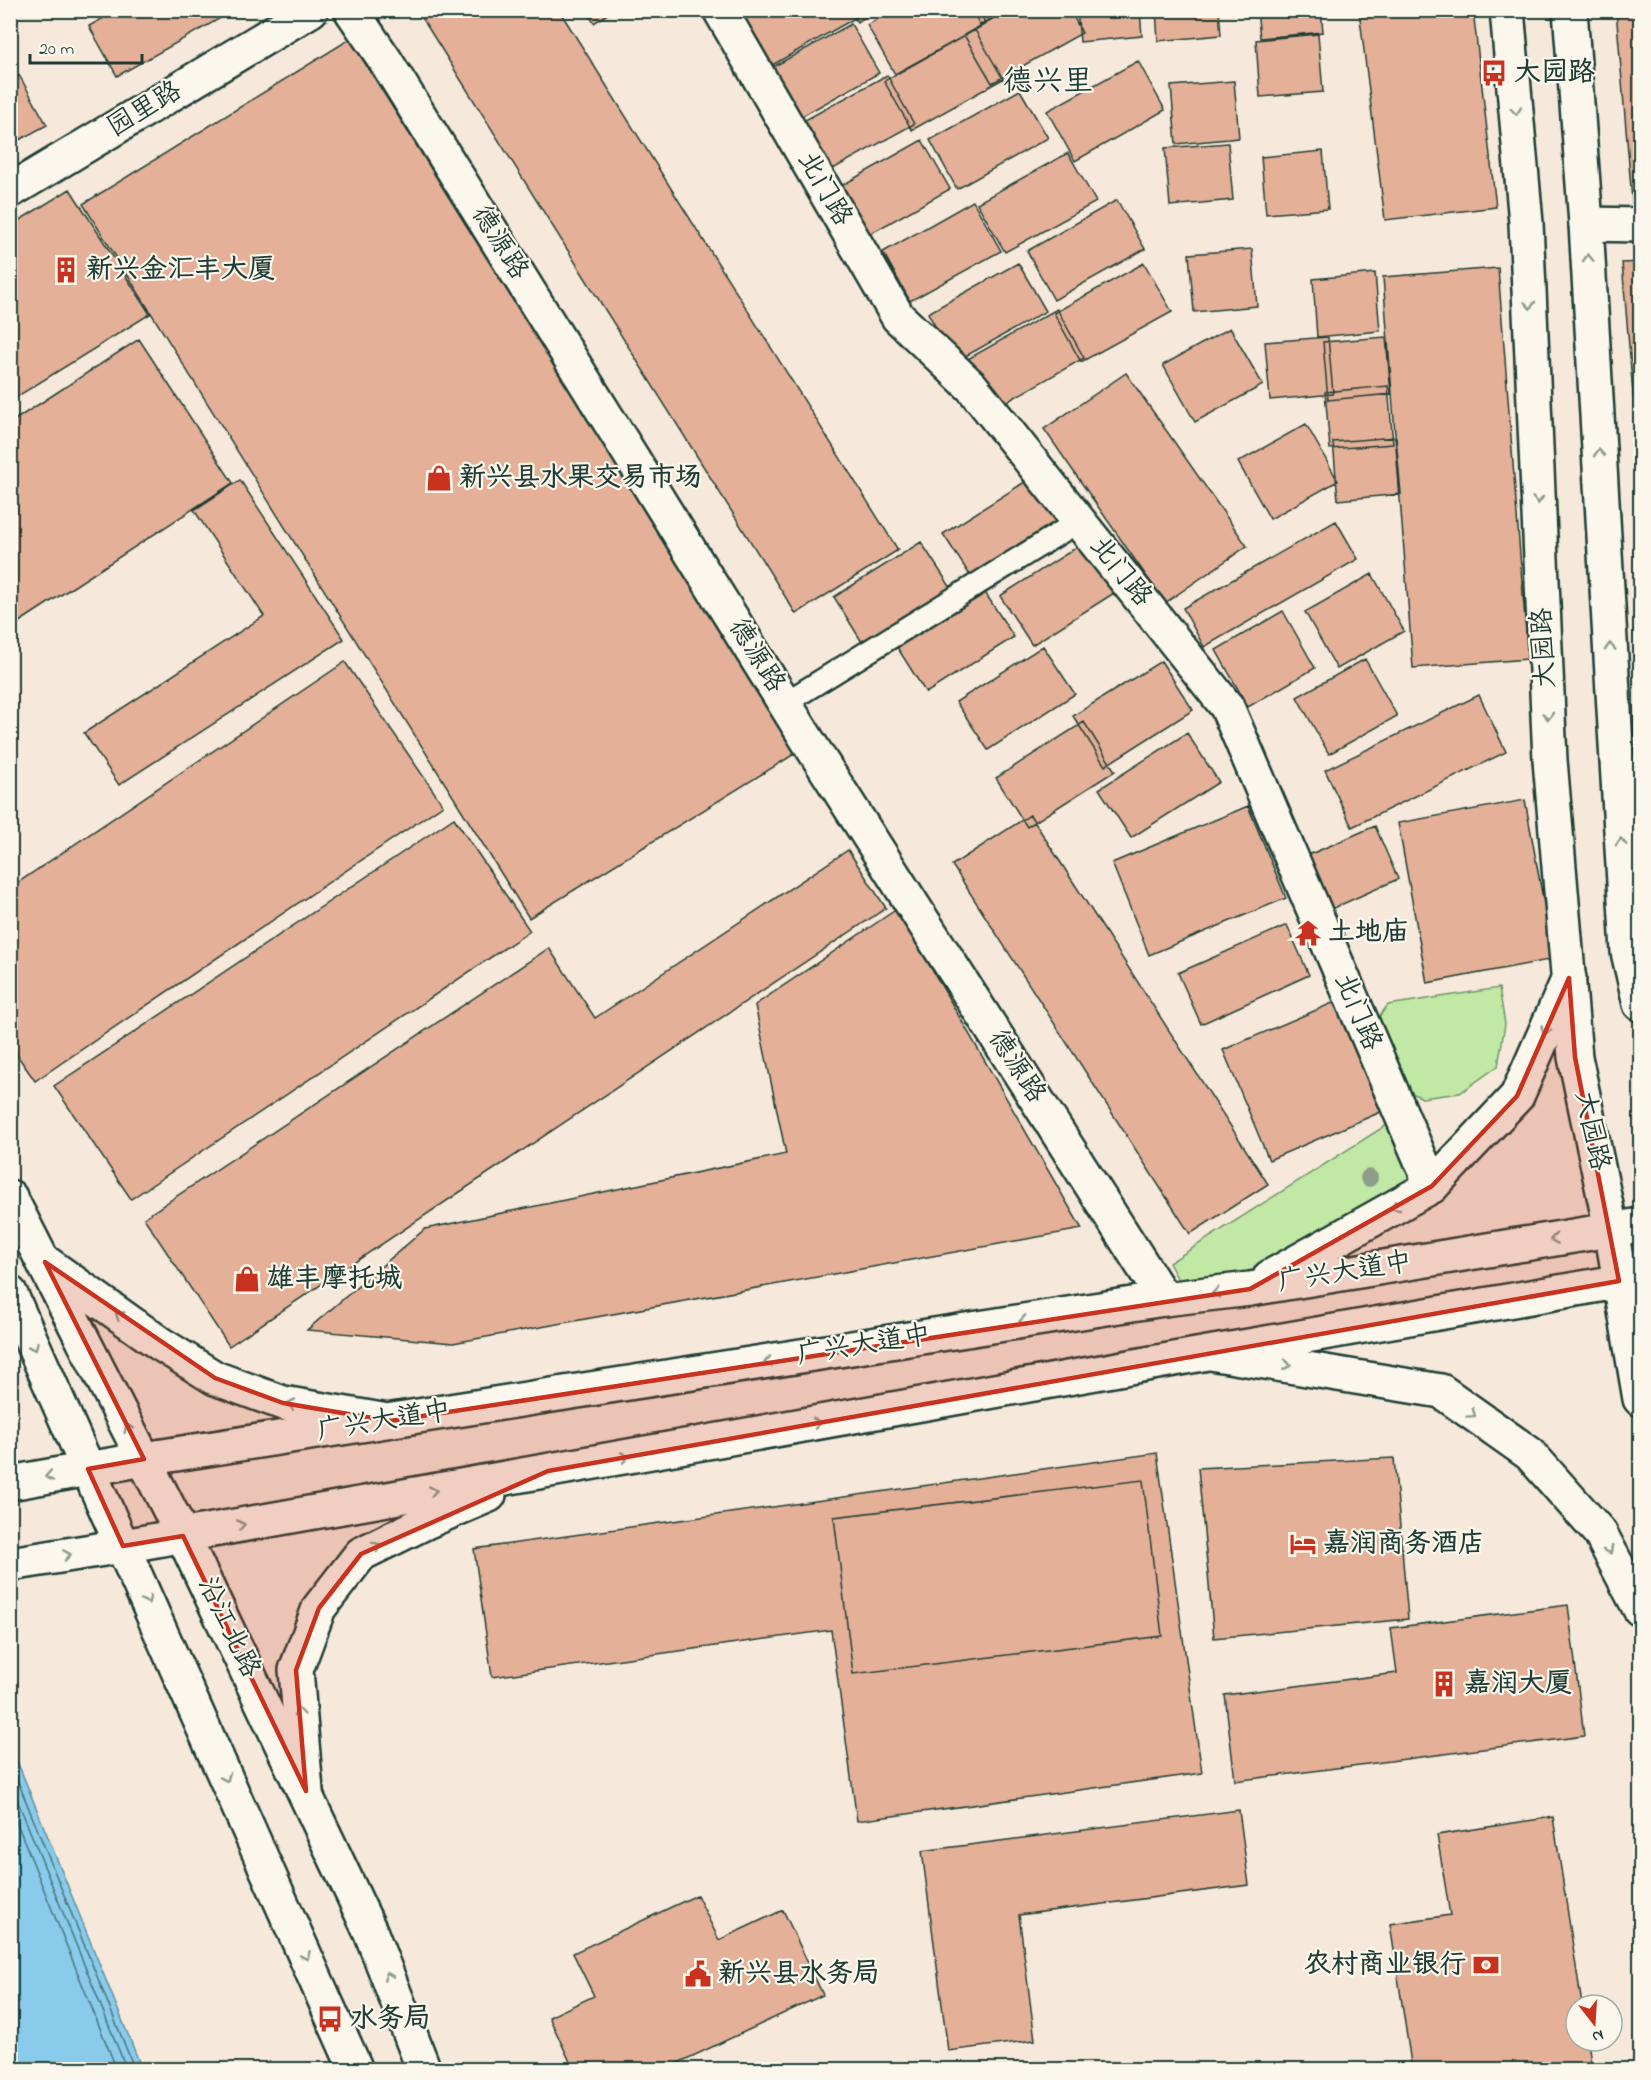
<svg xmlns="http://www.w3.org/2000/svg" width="1651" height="2080" font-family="'Indie Flower','LXGW WenKai TC',sans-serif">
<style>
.green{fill:#c1e9a5;stroke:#70936c;stroke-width:1.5}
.water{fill:#8acaea;stroke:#5f92a1;stroke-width:1.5}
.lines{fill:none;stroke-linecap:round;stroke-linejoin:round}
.shore{stroke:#4a757d;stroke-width:1.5}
.building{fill:#e4b097;stroke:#1f3d34;stroke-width:1.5}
.lane-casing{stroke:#1f3d34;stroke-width:26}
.street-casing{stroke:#1f3d34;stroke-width:38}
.secondary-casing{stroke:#1f3d34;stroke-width:38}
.primary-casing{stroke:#1f3d34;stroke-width:38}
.highway-casing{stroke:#1f3d34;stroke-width:38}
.lane{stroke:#fbf7ec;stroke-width:21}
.street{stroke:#fbf7ec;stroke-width:33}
.secondary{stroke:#fbf7ec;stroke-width:33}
.primary{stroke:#fbf7ec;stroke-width:33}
.highway{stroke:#fbf7ec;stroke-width:33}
.tree{fill:#919d8c}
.oneway{stroke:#8d9a90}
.marked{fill:#c8321e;fill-opacity:0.2;stroke:#c8321e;stroke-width:4.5;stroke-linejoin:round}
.labels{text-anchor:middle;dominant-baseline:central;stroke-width:4.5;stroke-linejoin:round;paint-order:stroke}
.poi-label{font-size:27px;font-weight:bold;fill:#1f3d34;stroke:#fbf7ec;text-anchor:start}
.street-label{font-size:27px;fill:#1f3d34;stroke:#fbf7ec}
.quarter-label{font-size:30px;fill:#1f3d34;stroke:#fbf7ec}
</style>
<rect width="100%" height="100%" fill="#f6e9db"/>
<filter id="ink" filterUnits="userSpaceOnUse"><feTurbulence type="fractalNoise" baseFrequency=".0167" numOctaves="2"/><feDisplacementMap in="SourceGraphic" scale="12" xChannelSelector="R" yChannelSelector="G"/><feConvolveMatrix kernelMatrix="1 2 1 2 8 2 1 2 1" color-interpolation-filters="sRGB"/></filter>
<g filter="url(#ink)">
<!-- green -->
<path class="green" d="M1499,988L1505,1024L1498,1066L1460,1093L1422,1098L1398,1086L1374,1023L1388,1005Z
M1388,1124L1416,1181L1250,1281L1182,1287L1169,1263Z"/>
<!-- water -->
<path class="water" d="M10,1746H11L142,2069H11Z"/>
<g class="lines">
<!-- shore -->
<path class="shore" d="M10,1762L135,2070
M10,1782L127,2070
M10,1806L117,2070"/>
</g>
<!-- building -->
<path class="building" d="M118,10H227L228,14L117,76L89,26Z
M417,10H559L898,550L796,614Z
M586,10H614L594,23Z
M755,10H853L857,17L767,68L739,19Z
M850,10H878L857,22Z
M893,10H978L986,24L895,74L867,25Z
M972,10H1007L980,25Z
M1008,10H1070L1082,33L992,83L964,35Z
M1077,10H1140L1142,36L1080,42Z
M1156,10H1219L1221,35L1158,41Z
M1257,10H1321L1323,32L1260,38Z
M1359,10H1473L1496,207L1385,220Z
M1616,10H1640V211L1633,212Z
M851,24L879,73L788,124L760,74Z
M975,30L1003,79L912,130L884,81Z
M1318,34L1323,92L1260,97L1256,40Z
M350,39L796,753L529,918L83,204Z
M1138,61L1165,110L1075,161L1047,111Z
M19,75L47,125L10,145V80Z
M887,75L914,124L824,174L796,125Z
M1234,81L1239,138L1176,144L1171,86Z
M1020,90L1048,138L957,189L930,140Z
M922,140L950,189L859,240L832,191Z
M1228,143L1233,200L1170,206L1165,148Z
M1323,151L1328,209L1266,214L1261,157Z
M1068,153L1096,202L1005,252L977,203Z
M70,189L150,314L10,401V226Z
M1117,200L1145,249L1054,300L1027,251Z
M973,201L1001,251L910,301L883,252Z
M1252,249L1257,306L1194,312L1189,254Z
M1640,262V477L1622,263Z
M1018,263L1046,311L955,362L928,313Z
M1144,263L1172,312L1081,362L1054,313Z
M1498,268L1528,659L1413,668L1383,277Z
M1375,273L1380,331L1317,337L1313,279Z
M1057,309L1084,358L994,409L966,360Z
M1230,328L1263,385L1195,422L1163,365Z
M1328,337L1333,394L1270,400L1265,342Z
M1386,337L1391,394L1328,400L1323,342Z
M139,339L233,483L10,628V423Z
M1126,373L1247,546L1165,603L1044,429Z
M1388,386L1393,444L1330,449L1325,392Z
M1306,424L1338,481L1270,519L1238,462Z
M1396,437L1401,494L1338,500L1333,442Z
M1031,478L1063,527L975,583L943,534Z
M240,480L344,639L119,785L84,733L264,616L194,510Z
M1336,521L1358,559L1204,647L1183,608Z
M1088,540L1119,590L1032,645L1000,596Z
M921,542L953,591L865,647L834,597Z
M1372,574L1404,631L1337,669L1305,612Z
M982,588L1014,637L926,693L895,644Z
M1283,611L1315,668L1248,707L1216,650Z
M1043,646L1075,694L988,750L956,702Z
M1365,659L1397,716L1329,754L1297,697Z
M1161,661L1193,710L1105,766L1073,716Z
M345,662L443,805L35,1081L10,1045V888Z
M1479,695L1506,752L1352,827L1325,770Z
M1084,722L1115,771L1027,827L996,778Z
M1187,733L1219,782L1131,838L1099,789Z
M1525,800L1554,959L1427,983L1398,823Z
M1248,806L1286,898L1149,955L1112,863Z
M1030,815L1268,1184L1190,1234L952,865Z
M454,818L530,931L131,1199L54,1086Z
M1375,826L1398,879L1327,911L1304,857Z
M848,850L886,908L229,1346L144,1218L549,948L595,1018Z
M897,909L1082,1229L453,1343L307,1330L425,1229L786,1154L755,1005Z
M1287,925L1309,975L1201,1024L1178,973Z
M1342,999L1390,1108L1269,1160L1223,1050Z
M1157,1453L1202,1773L857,1821L831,1630L492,1677L474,1549Z
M1394,1458L1408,1619L1214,1638L1198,1468Z
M1143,1480L1162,1636L853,1674L834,1517Z
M1568,1605L1584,1736L1235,1781L1225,1695L1397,1673L1391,1628Z
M1239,1810L1249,1885L1019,1915L1035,2040L948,2051L922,1851Z
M1553,1817L1582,2005H1576V2041H1588L1592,2070H1412L1390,1924L1450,1915L1437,1835Z
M697,1895L719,1940L783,1910L823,1995L663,2070H574L549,2017L594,1996L573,1953Z
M1251,2064L1252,2070H1211Z"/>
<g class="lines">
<!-- lane casing -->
<g class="lane-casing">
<path id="lane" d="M785,703L1079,521"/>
</g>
<!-- street casing -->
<g class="street-casing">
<path id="street" d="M351,10L385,60L808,741L1164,1299
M720,10L898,317L972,387L1227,707L1432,1186
M10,191L311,10
M1586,224L1640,225"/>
</g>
<!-- secondary casing -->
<g class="secondary-casing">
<path id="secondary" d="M1507,10L1526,223L1550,760L1575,1057L1611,1229
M1570,10L1586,224L1628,952L1640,1004
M88,1469L356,2070
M183,1536L371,1933L424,2070"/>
</g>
<!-- primary casing -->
<g class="primary-casing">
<path id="primary" d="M10,1197L183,1536
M1611,1229L1640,1399
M45,1262L159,1343L215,1378L283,1403L382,1420
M10,1293L88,1469
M1216,1354L1441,1391L1530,1454L1600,1533L1640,1609"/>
</g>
<!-- highway casing -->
<g class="highway-casing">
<path id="highway" d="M1270,1277L1432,1186L1517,1096L1569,978
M10,1483L144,1459L1164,1299L1250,1289L1640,1225
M10,1564L123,1546L1208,1353L1640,1278
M306,1791L296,1670L319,1608L361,1554L428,1521L489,1495"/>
</g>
<!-- lane -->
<use href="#lane" class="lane"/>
<!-- street -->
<use href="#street" class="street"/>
<!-- secondary -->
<use href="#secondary" class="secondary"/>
<!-- primary -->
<use href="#primary" class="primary"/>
<!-- highway -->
<use href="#highway" class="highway"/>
</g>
<!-- trees -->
<circle class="tree" cx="1369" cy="1178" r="9"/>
<!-- one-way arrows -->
<defs><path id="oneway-chevron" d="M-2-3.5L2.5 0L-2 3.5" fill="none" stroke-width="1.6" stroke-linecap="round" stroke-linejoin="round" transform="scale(1.5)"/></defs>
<g class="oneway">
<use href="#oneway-chevron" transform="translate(1516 111) rotate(85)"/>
<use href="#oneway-chevron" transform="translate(1588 258) rotate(-93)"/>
<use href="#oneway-chevron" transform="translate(1530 305) rotate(87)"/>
<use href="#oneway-chevron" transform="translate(1599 453) rotate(-93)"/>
<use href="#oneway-chevron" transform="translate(1538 500) rotate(87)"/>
<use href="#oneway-chevron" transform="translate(1610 647) rotate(-93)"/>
<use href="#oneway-chevron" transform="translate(1548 716) rotate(87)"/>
<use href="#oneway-chevron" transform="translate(1621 842) rotate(-93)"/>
<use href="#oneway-chevron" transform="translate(1545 1031) rotate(114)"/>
<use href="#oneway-chevron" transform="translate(1395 1207) rotate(151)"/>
<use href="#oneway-chevron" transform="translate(1554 1239) rotate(171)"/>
<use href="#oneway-chevron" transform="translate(1216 1293) rotate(173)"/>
<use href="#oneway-chevron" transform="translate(119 1315) rotate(-145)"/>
<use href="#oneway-chevron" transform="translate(1023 1321) rotate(171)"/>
<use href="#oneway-chevron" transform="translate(34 1347) rotate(66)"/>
<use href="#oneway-chevron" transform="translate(768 1362) rotate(171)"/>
<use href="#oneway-chevron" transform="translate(1287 1365) rotate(9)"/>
<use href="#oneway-chevron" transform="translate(291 1404) rotate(-169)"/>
<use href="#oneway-chevron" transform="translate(1472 1414) rotate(35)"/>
<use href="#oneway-chevron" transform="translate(817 1423) rotate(-10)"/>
<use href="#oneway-chevron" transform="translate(128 1428) rotate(-117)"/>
<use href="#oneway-chevron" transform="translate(625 1457) rotate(-10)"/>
<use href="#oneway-chevron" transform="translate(49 1476) rotate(169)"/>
<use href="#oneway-chevron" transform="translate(433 1491) rotate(-10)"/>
<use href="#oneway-chevron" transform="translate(241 1525) rotate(-10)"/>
<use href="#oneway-chevron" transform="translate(377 1546) rotate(-27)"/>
<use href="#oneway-chevron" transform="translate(1609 1550) rotate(62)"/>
<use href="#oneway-chevron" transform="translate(67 1555) rotate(-9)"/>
<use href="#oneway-chevron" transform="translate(147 1600) rotate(66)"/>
<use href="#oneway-chevron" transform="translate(299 1712) rotate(-95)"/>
<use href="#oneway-chevron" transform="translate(226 1778) rotate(66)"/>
<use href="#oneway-chevron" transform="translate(306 1956) rotate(66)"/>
<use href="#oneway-chevron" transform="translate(388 1976) rotate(-111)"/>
</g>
</g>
<!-- marked area -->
<path class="marked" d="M1569,978L1575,1057L1619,1281L548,1471L361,1554L319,1608L296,1670L306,1791L183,1536L123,1546L88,1469L144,1459L45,1262L215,1378L283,1403L390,1421L1250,1289L1432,1186L1517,1096Z"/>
<!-- icons -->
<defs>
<g id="bus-bare" transform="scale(2.07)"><path d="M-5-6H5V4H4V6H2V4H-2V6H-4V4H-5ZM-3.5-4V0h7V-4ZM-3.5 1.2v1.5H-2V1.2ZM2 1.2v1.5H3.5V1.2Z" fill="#c8321e" stroke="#fbf7ec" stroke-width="2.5" paint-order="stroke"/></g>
<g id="building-bare" transform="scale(2.07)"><path d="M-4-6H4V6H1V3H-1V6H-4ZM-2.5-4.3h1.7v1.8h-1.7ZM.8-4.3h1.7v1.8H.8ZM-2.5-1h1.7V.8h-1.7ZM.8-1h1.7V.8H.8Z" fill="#c8321e" stroke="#fbf7ec" stroke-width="2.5" paint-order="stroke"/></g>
<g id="shop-bare" transform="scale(2.07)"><path d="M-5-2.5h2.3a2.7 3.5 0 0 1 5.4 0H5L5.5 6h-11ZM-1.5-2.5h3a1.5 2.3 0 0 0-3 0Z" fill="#c8321e" stroke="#fbf7ec" stroke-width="2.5" paint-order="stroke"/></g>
<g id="temple-bare" transform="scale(2.07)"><path d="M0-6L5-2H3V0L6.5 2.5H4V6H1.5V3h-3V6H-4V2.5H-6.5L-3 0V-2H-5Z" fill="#c8321e" stroke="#fbf7ec" stroke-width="2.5" paint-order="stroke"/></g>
<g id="hotel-bare" transform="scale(2.07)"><path d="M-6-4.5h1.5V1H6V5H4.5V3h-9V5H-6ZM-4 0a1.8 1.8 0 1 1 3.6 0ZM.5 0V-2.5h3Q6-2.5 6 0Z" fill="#c8321e" stroke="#fbf7ec" stroke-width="2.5" paint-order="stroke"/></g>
<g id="bank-bare" transform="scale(2.07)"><path d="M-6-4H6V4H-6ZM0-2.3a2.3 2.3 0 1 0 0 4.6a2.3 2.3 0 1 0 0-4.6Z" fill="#c8321e" stroke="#fbf7ec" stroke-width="2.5" paint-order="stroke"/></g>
<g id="civic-bare" transform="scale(2.07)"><path d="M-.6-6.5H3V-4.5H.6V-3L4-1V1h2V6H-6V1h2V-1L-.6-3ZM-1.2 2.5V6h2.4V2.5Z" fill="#c8321e" stroke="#fbf7ec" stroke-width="2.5" paint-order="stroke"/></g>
</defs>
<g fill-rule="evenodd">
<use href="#bus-bare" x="1494" y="73"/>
<use href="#building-bare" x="66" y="270"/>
<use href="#shop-bare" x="439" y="478"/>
<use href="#temple-bare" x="1308" y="933"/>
<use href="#shop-bare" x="247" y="1279"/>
<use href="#hotel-bare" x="1303" y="1544"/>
<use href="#building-bare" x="1444" y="1684"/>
<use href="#bank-bare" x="1486" y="1965"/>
<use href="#civic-bare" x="698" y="1974"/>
<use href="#bus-bare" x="330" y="2019"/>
</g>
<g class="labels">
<!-- poi labels -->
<g class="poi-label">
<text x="1514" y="73">大园路</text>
<text x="86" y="270">新兴金汇丰大厦</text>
<text x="459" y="478">新兴县水果交易市场</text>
<text x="1328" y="933">土地庙</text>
<text x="267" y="1279">雄丰摩托城</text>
<text x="1323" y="1544">嘉润商务酒店</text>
<text x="1464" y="1684">嘉润大厦</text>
<text x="1466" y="1965" text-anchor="end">农村商业银行</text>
<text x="718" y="1974">新兴县水务局</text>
<text x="350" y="2019">水务局</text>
</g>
<!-- street labels -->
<g class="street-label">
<text transform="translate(145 110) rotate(-31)">园里路</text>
<text transform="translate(824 189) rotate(60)">北门路</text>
<text transform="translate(499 243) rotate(58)">德源路</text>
<text transform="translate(1120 572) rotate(51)">北门路</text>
<text transform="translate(1545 648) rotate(-93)">大园路</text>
<text transform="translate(756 656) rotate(58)">德源路</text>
<text transform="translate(1357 1012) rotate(67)">北门路</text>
<text transform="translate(1016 1067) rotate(57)">德源路</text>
<text transform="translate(1591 1131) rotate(78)">大园路</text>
<text transform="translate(1345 1273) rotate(-9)">广兴大道中</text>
<text transform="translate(864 1346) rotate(-9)">广兴大道中</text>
<text transform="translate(384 1422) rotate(-9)">广兴大道中</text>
<text transform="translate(228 1628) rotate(64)">沿江北路</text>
</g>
<!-- quarter labels -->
<g class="quarter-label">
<text x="1048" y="83">德兴里</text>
</g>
</g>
<!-- margin -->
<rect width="1651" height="2080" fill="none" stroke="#fbf7ec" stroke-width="36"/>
<rect x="18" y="18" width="1615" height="2044" fill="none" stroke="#1f3d34" stroke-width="2" filter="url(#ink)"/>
<!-- north arrow -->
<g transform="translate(1594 2023) rotate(163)"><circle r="28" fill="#fbf7ec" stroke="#a3ada2" stroke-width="1.5"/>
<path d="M0-4.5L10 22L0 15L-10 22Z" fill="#c8321e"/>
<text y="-9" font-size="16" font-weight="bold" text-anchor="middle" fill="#1f3d34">N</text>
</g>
<!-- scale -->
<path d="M30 54v9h112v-9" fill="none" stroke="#1f3d34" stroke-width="3"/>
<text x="39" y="54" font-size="18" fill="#1f3d34" stroke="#fbf7ec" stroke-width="4.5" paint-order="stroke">20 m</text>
</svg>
